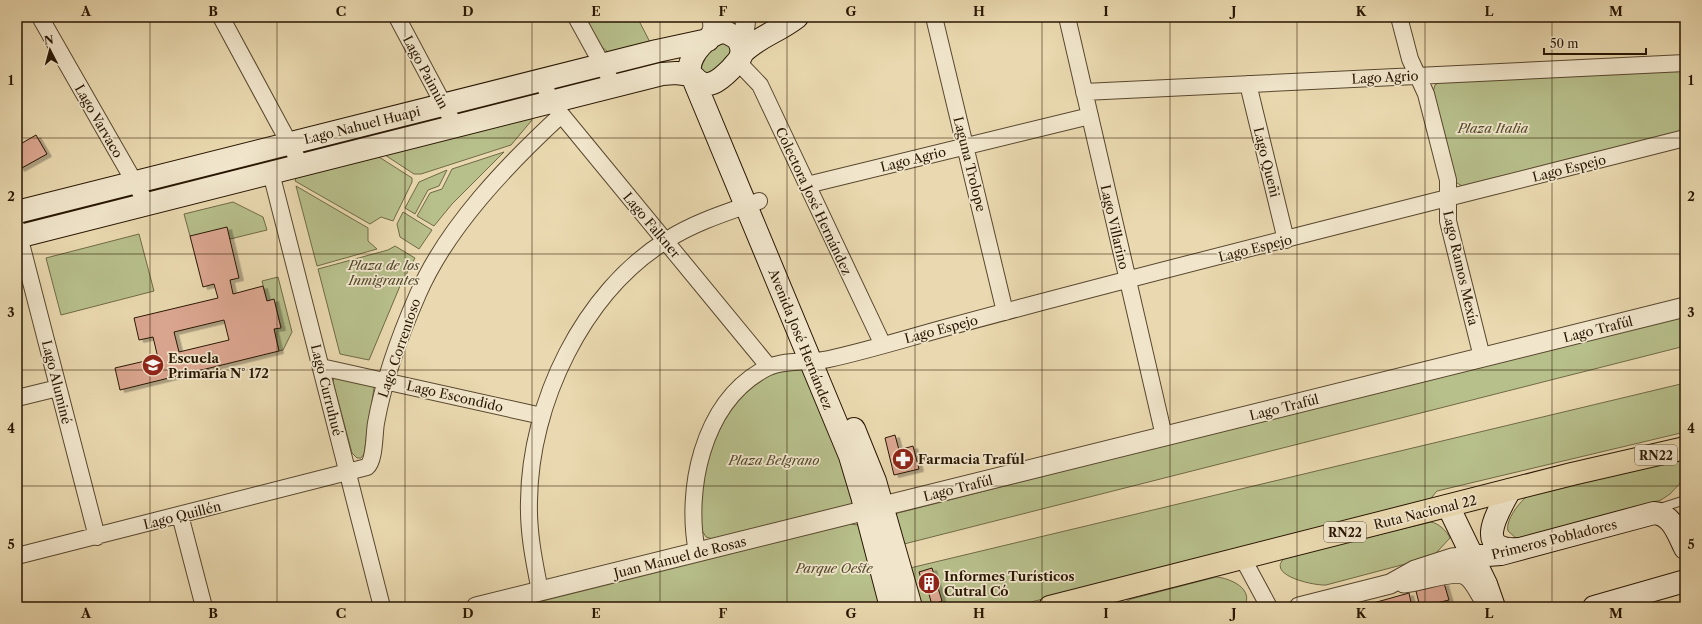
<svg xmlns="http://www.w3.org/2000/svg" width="1702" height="624" font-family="'Libre Caslon Text',serif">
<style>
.green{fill:#b7bf8b;stroke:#706a46}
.building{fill:#dca791;stroke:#281602;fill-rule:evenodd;filter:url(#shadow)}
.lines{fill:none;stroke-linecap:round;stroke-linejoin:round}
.service-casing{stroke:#58472e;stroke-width:10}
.minor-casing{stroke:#58472e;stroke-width:18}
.tertiary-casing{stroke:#58472e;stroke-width:21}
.secondary-casing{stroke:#281602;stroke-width:24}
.trunk-casing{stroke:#281602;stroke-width:24}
.service{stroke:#f1e6cc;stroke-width:8}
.minor{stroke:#f1e6cc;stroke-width:16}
.tertiary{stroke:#f1e6cc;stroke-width:19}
.secondary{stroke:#f1e6cc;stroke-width:22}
.trunk{stroke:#ead9b0;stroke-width:22}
.grid{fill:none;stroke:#281602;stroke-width:1;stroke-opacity:0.55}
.labels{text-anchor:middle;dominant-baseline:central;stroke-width:3.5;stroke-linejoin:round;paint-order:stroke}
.shield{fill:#f1e6cc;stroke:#64543f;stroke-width:1}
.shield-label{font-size:12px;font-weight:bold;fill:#281602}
.street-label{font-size:13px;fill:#281602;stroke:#f1e6cc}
.park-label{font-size:13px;font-style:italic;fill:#53492b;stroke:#f1e6cc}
.poi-label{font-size:13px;font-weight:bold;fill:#281602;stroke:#f1e6cc;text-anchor:start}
.neatline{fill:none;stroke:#281602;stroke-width:1.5}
.grid-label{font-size:13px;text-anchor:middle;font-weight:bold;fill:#281602}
</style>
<defs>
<filter id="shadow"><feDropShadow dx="4.5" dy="2.5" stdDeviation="0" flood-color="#0004"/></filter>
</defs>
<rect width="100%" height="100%" fill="#ead9b0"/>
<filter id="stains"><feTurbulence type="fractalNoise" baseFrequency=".005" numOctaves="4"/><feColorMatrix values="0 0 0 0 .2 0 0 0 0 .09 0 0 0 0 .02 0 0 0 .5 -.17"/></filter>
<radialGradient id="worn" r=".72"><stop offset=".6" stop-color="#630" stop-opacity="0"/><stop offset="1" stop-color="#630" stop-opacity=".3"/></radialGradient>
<!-- green -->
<path class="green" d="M584,17H637L652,46L608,52L602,47Z
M721,39L735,49L717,74L702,75L698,60Z
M1685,70V130L1469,186H1462L1454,181L1433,92L1435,85L1440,82Z
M531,118L532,120L511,145L421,174H414L385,155Z
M504,152L452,204L434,226L417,216L430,193L442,189L452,169Z
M379,157L412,178V182L393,221L381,217L370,224L295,181L296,178Z
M447,170L439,186L428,190L415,214L405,208L419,182Z
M296,186L368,228V241L377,249L317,266Z
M125,196L126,198L27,224L26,219Z
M233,202L263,217L267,230L230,239L190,236L184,214Z
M403,212L432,230L419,249L400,237L397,224Z
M139,234L154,291L61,315L46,258Z
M395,246L415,258L400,286L369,360L340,354L318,269L388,250Z
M278,277L292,332L283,350L279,351L274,329L281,327L274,300L267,301L262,281Z
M1685,313V346L904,544L910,568L1685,383V432L1437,491L1427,503L1011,607H922L917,601L895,514L898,513Z
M803,369L854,493L853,504L713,539L706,537L700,527L703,473L717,432L729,413L743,394L764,377L780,371Z
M334,377L372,385L374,388L364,454L361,458H357L352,453L333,382Z
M1685,457V478L1670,494L1661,500L1524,537L1516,538L1508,531C1505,520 1520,501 1529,495Z
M1431,522C1438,523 1447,531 1450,538L1436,553L1428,558L1326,585C1315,586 1263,575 1286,557Z
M849,524L859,525L885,607H513Z
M1216,577C1230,578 1255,589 1244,607H1115L1131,599Z"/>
<!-- building -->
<path class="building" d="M36,135L47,154L20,169L17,165V146Z
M227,227L239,278L230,280L233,294L263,286L267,301L274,299L281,328L274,329L279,351L120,390L115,368L158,358L153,337L139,340L134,318L218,298L214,284L203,287L190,236ZM224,320L229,340L179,352L174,332Z
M895,435L899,450L913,446L919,469L894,475L885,438Z
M932,568L942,601L932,605L927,587L922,589L919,579L921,578L919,572Z
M1444,583L1449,600L1420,607L1416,591Z
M1409,593L1412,607H1359Z"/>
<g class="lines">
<!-- service casing -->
<g class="service-casing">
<path id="service" d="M1657,509L1685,500"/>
</g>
<!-- minor casing -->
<g class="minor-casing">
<path id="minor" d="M40,17L147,204
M221,17L301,165
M397,17L455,126
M576,17L614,86
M934,17L1005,312
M1067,17L1164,436
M1399,17L1410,59L1426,94L1448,180V221L1482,357
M738,62L760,85L883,345
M542,79L551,102L769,367
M1248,84L1286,240
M1084,92L1685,63
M271,173L382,607
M807,185L1090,116
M17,228L97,537
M321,367L542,416
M17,398L58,388
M180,515L204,607
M697,552C685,490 702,406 761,371C782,358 806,364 829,359C870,350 911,337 952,326C1196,260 1441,200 1685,138
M17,556L367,467C375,460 374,434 376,423C384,378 400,335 418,294C447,227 508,164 561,115
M1242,557L1269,607
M540,591C534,561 528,532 529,501C530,403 583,292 667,240C695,222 728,212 759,201"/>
</g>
<!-- tertiary casing -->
<g class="tertiary-casing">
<path id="tertiary" d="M710,37L713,27L712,17
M742,52L746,17
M1404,583C1419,582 1456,568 1467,576C1476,582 1479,595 1487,603
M476,607L1685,307
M1299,607L1390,584L1415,570L1452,558L1473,556"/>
</g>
<!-- secondary casing -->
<g class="secondary-casing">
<path id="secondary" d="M741,54C759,36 778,32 797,17
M694,77C707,92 720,80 731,69C735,64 740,60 742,54C742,48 740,43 738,39L726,32C709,32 688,55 690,71L850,456L862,496L891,607
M17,212L657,51L708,40
M17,237L662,74L676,73L692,75
M854,429L875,481L911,607
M1510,490C1498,512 1472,552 1519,549
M1448,506L1486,584L1494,607
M1473,556L1501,554L1654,513C1672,514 1678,534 1685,548
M1594,607L1685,581"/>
</g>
<!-- trunk casing -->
<g class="trunk-casing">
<path id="trunk" d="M1050,607L1572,474L1685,448"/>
</g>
<!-- service -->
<use href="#service" class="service"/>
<!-- minor -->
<use href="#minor" class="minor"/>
<!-- tertiary -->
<use href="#tertiary" class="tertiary"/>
<!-- secondary -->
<use href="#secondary" class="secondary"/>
<!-- trunk -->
<use href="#trunk" class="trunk"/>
</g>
<!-- grid -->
<path class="grid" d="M150,17V607M277,17V607M405,17V607M532,17V607M660,17V607M787,17V607M915,17V607M1042,17V607M1170,17V607M1297,17V607M1425,17V607M1552,17V607M17,138H1685M17,254H1685M17,370H1685M17,486H1685"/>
<!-- icons -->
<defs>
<g id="school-disc" transform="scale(1.15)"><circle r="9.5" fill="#8f2418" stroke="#f1e6cc"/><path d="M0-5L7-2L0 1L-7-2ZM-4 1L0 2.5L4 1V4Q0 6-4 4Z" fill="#fff"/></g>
<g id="pharmacy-disc" transform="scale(1.15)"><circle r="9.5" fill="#8f2418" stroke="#f1e6cc"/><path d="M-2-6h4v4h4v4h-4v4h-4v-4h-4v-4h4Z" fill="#fff"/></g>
<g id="building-disc" transform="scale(1.15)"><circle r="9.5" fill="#8f2418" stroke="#f1e6cc"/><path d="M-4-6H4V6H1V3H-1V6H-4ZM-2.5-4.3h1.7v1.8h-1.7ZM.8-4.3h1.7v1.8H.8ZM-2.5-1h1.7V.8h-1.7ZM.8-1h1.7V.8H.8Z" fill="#fff"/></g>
</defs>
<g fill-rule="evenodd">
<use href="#school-disc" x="153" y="365"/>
<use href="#pharmacy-disc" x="903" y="459"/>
<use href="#building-disc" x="929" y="583"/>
</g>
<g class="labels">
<!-- shield labels -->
<g class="shield">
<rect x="1635" y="445" width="42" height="20" rx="3"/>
<rect x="1324" y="522" width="42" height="20" rx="3"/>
</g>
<g class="shield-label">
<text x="1656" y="455">RN22</text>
<text x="1345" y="532">RN22</text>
</g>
<!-- street labels -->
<g class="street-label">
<text transform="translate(426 72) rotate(62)">Lago Paimún</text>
<text transform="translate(1385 77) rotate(-3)">Lago Agrio</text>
<text transform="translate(99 121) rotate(60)">Lago Varvaco</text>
<text transform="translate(362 125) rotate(-14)">Lago Nahuel Huapi</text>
<text transform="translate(913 159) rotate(-14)">Lago Agrio</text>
<text transform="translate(1267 162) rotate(76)">Lago Queñi</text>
<text transform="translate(970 164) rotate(76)">Laguna Trolope</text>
<text transform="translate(1569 168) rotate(-14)">Lago Espejo</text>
<text transform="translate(814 201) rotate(65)">Colectora José Hernández</text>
<text transform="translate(652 225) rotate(50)">Lago Falkner</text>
<text transform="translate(1115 227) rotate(77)">Lago Villarino</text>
<text transform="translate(1255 248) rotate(-14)">Lago Espejo</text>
<text transform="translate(1461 268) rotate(77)">Lago Ramos Mexía</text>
<text transform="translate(941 329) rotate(-15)">Lago Espejo</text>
<text transform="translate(1598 329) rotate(-14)">Lago Trafúl</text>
<text transform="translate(801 339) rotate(68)">Avenida José Hernández</text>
<text transform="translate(399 348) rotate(-71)">Lago Correntoso</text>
<text transform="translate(57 382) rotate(76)">Lago Aluminé</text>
<text transform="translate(327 390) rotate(76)">Lago Curruhué</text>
<text transform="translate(455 396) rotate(13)">Lago Escondido</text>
<text transform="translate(1284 407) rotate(-14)">Lago Trafúl</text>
<text transform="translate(958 488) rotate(-14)">Lago Trafúl</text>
<text transform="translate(1425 512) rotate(-14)">Ruta Nacional 22</text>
<text transform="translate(182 515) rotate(-14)">Lago Quillén</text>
<text transform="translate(1554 539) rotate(-14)">Primeros Pobladores</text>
<text transform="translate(680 557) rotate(-14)">Juan Manuel de Rosas</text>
</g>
<!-- park labels -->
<g class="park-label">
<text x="1493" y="128">Plaza Italia</text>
<text x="384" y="265">Plaza de los<tspan x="384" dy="15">Inmigrantes</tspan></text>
<text x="774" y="460">Plaza Belgrano</text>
<text x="834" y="568">Parque Oeste</text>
</g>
<!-- poi labels -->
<g class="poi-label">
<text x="168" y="358">Escuela<tspan x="168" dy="15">Primaria N° 172</tspan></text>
<text x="918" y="459">Farmacia Trafúl</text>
<text x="944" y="576">Informes Turísticos<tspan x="944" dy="15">Cutral Có</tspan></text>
</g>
</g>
<!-- margin -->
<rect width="1702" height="624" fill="none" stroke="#ead9b0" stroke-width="44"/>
<!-- north arrow -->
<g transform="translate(50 50) rotate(354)" stroke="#f1e6cc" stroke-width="3" paint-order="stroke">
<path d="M0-3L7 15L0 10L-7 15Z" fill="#281602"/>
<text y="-6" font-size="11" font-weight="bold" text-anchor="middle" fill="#281602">N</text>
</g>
<!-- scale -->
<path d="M1544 48v6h102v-6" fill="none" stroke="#281602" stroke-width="2"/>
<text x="1550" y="48" font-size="12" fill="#281602" stroke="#f1e6cc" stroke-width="3" paint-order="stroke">50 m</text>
<rect x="22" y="22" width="1658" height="580" class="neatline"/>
<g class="grid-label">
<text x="86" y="16">A</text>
<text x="213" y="16">B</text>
<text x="341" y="16">C</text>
<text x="468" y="16">D</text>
<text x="596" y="16">E</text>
<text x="723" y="16">F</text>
<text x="851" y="16">G</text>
<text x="979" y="16">H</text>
<text x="1106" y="16">I</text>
<text x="1234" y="16">J</text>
<text x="1361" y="16">K</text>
<text x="1489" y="16">L</text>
<text x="1616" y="16">M</text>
<text x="11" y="85">1</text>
<text x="1691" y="85">1</text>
<text x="11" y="201">2</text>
<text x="1691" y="201">2</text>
<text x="11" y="317">3</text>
<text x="1691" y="317">3</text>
<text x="11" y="433">4</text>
<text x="1691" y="433">4</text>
<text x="11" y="549">5</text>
<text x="1691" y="549">5</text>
<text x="86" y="618">A</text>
<text x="213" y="618">B</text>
<text x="341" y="618">C</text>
<text x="468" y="618">D</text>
<text x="596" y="618">E</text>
<text x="723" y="618">F</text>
<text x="851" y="618">G</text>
<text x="979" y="618">H</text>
<text x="1106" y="618">I</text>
<text x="1234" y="618">J</text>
<text x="1361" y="618">K</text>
<text x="1489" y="618">L</text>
<text x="1616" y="618">M</text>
</g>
<rect width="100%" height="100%" filter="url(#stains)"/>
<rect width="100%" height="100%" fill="url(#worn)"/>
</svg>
